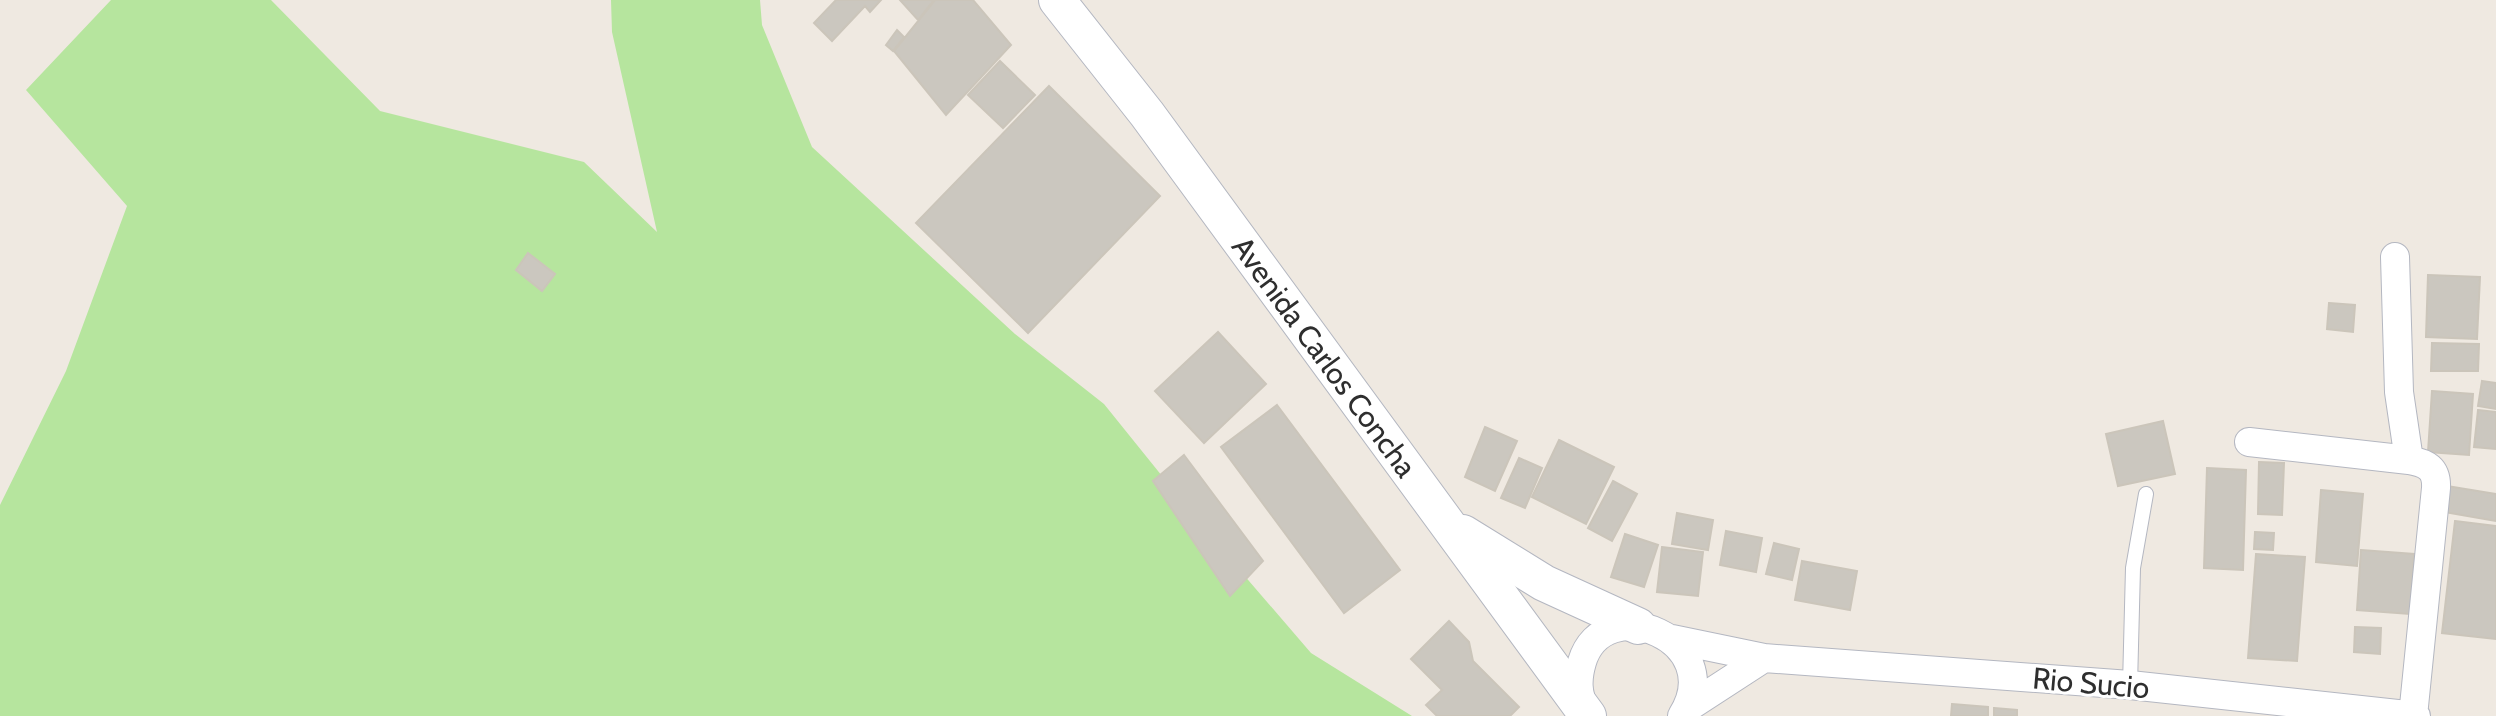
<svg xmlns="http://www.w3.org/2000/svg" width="2496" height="716" font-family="Cabin,sans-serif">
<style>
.green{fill:#b6e59e}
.building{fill:#cbc7bf;stroke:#cbc5ba;stroke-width:2}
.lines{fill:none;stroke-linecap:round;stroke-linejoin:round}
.service-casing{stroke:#b4b7c1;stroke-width:16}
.minor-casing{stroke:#b4b7c1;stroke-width:30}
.tertiary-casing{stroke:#b4b7c1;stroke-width:38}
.service{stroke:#fff;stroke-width:14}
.minor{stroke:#fff;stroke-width:28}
.tertiary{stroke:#fff;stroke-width:36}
.labels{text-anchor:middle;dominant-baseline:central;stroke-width:6;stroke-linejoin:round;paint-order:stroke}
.street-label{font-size:30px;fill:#2e2e2e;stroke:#fff}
</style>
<rect width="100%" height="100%" fill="#efe9e1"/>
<!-- green -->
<path class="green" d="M111,0H271L380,111L584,162L657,232L612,32L611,0H760L762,25L812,147L1015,334L1104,404L1212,538L1311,653L1412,716H0V505L66,371L127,206L26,90Z"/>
<!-- building -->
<path class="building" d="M836,0H881L870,12L865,6L832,41L814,23Z
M900,0H934L918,20Z
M935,0H973L1011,45L946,115L894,51Z
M897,30L904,37L893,51L886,45Z
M1000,61L1035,95L1003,128L968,95Z
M1049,86L1160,196L1028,333L916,223Z
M528,253L555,274L542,291L516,270Z
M2428,275L2480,277L2477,339L2426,337Z
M2329,303L2355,305L2353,332L2327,329Z
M1218,332L1266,384L1204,443L1155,391Z
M2432,343L2479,344L2478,371H2431Z
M2482,381L2496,383V409L2478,406Z
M2432,391L2473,394L2469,455L2428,452Z
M1277,405L1400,570L1344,613L1221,447Z
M2478,410L2496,412V449L2474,447Z
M2163,421L2175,474L2118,486L2106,434Z
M1485,427L1517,441L1495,491L1465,477Z
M1559,440L1614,467L1586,524L1532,497Z
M1184,455L1263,561L1230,596L1153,481Z
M1519,458L1542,468L1525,508L1501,498Z
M2259,462L2284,463L2282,515L2258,514Z
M2207,468L2246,470L2243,570L2204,568Z
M1613,481L1637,494L1612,541L1588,528Z
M2447,486L2496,494V521L2444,512Z
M2321,490L2363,494L2357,566L2316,562Z
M1677,513L1713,520L1708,550L1672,544Z
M2455,521L2496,526V639L2442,633Z
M1726,531L1762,538L1756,572L1720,565Z
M2255,532L2274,533L2273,550L2254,549Z
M1625,534L1658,545L1644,587L1611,577Z
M1774,543L1799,549L1792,580L1766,574Z
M1662,547L1703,552L1698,596L1657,592Z
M2361,550L2414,554L2410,614L2357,610Z
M2256,554L2305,557L2297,661L2248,658Z
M1802,561L1857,571L1850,610L1795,600Z
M1449,621L1469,642L1473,661L1519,707L1510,716H1437L1426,705L1442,690L1411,659Z
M2355,627L2381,628L2380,654L2354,652Z
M1952,704L1988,707V716H1951Z
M1994,708L2017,710V716H1994Z"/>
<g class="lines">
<!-- service casing -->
<g class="service-casing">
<path id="service" d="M2130,685L2133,568L2146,494"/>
</g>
<!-- minor casing -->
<g class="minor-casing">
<path id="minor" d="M2395,257L2399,392L2409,460
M2249,442L2409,460C2426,463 2437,468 2436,488L2413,716
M1672,639L1764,658L2130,685L2416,716
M1687,708L1764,658
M1585,709C1577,693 1577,679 1582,662C1604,588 1730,640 1682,716"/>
</g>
<!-- tertiary casing -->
<g class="tertiary-casing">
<g id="tertiary">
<path id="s1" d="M1057,0L1147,114L1588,716"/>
<path d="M1463,533L1544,583L1638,626"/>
</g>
</g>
<!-- service -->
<use href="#service" class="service"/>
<!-- minor -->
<use href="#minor" class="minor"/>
<!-- tertiary -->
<use href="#tertiary" class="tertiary"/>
</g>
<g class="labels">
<!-- street labels -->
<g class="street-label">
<text stroke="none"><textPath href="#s1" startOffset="446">Avenida Carlos Concha</textPath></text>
<text transform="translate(2091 683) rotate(5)">Rio Sucio</text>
</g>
</g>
</svg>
